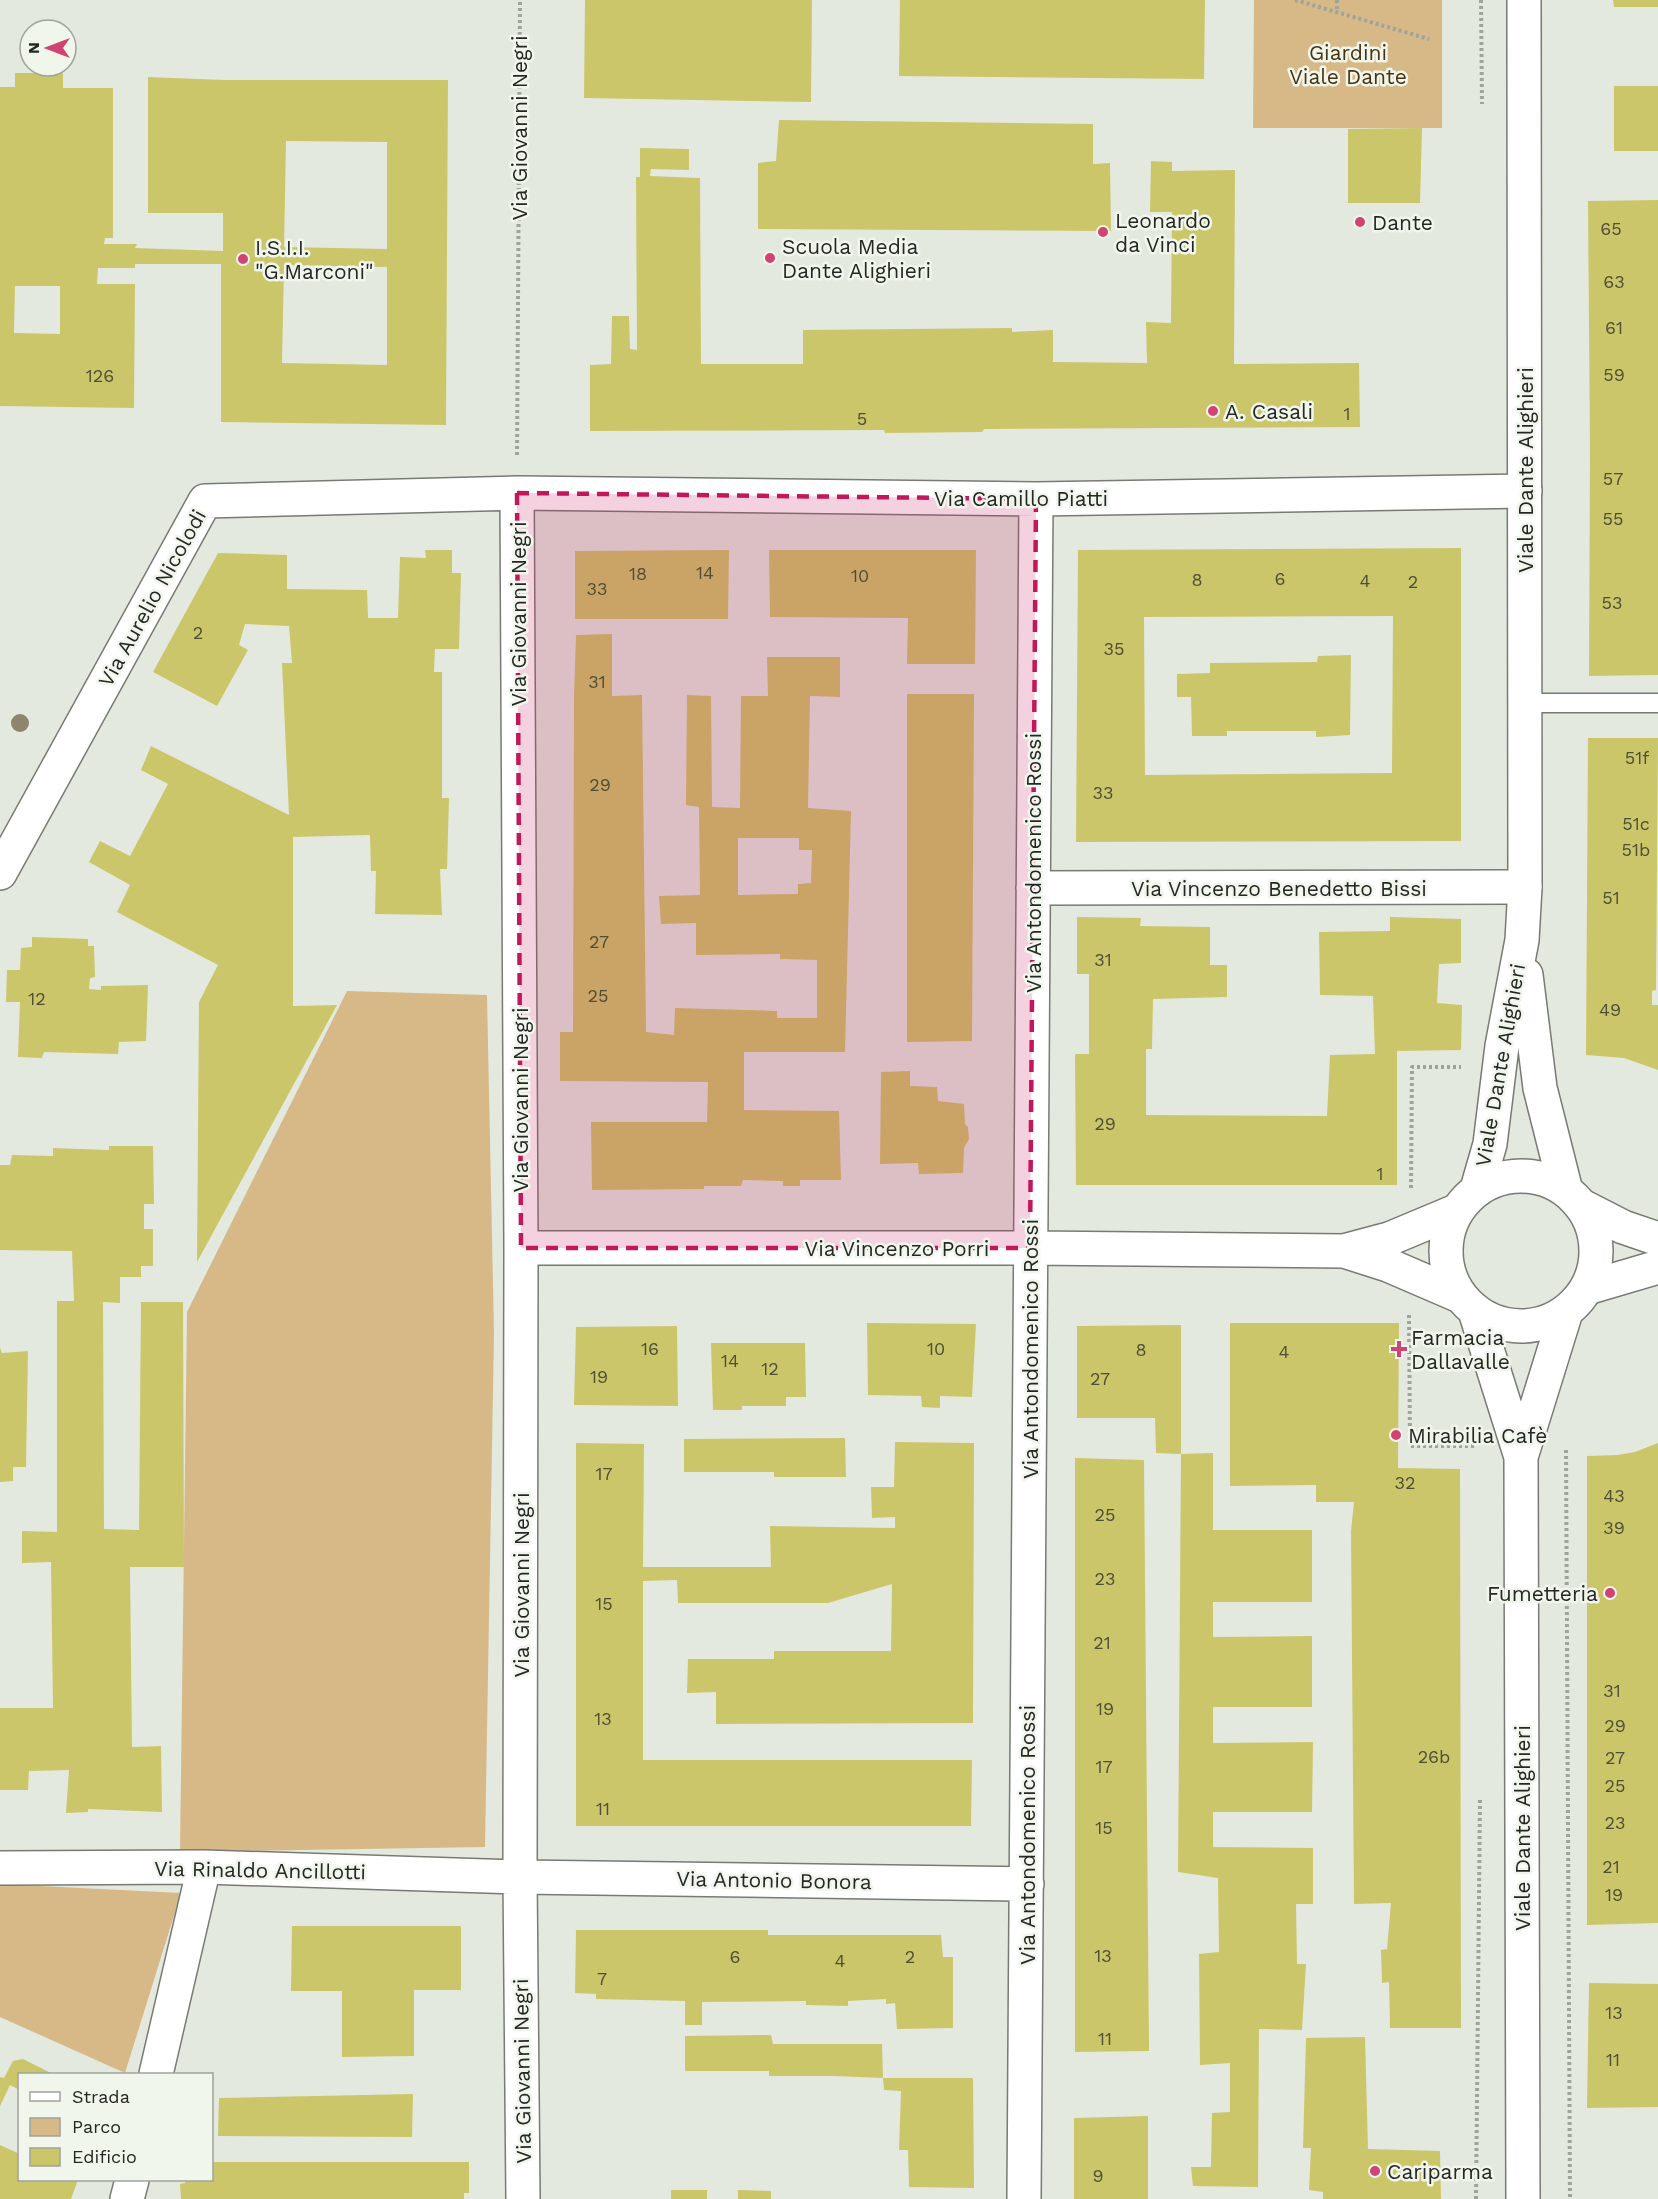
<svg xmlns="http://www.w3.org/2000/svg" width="1658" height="2199" font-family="'Work Sans',sans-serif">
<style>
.green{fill:#d7b988}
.building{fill:#ccc66a;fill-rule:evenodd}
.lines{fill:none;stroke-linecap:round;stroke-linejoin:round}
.service-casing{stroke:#777b73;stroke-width:21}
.minor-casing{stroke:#777b73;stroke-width:36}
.secondary-casing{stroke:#777b73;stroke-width:36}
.path{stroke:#9ea39b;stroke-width:4;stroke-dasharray:3 3;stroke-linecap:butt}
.service{stroke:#fff;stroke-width:18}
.minor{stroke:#fff;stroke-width:33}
.secondary{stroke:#fff;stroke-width:33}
.tree{fill:#8e856d}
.marked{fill:#c2185b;fill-opacity:0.2;stroke:#c2185b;stroke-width:4.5;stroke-dasharray:12 8;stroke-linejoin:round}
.poi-dot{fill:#d04474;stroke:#f0f6ec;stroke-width:2}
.labels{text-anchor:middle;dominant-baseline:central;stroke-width:5;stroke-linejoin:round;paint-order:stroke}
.number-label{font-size:18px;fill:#4f4f36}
.park-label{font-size:21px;fill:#483410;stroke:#f0f6ec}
.street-label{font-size:21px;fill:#252724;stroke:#f0f6ec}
.poi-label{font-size:21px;fill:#252724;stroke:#f0f6ec;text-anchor:start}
</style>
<rect width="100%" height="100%" fill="#e3e9df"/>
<!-- green -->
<path class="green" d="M1254,0H1442V128H1253Z
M347,991L487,995L494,1333L485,1847L180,1852L187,1312Z
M0,1884L181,1893L125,2073L0,2017Z"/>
<!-- building -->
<path class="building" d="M585,0H812L811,102L584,98Z
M900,0H1205L1204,79L899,76Z
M1613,0H1658V7H1614Z
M15,73H63V88H113V238H105L104,244H137L135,248L223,251V213H148V77L224,80H448L446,425L221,422V264H135V268H98L97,284H135L134,408L0,406V87H15ZM286,141L387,142V249L284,247ZM284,265L387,267V365L282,363ZM15,286H60V334L14,333Z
M1614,86H1658V151H1614Z
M779,120L1093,124V164L1110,163L1111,231L758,229V163L776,161Z
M1422,128L1420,203H1348V129Z
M640,148L689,149V170L651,169L650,176L700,178L701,364H803V330L1012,328V332L1053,330V362L1147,363L1146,322L1171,323L1172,212H1150L1151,161L1172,162V171L1235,170L1234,364L1359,363L1360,427L984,429L982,432L885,433L884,430L590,431V365L611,364L612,316H629L630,349L637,350L636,177H640Z
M1658,200V675L1589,676L1590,451L1588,201Z
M1461,548V841L1076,842L1078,550ZM1393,616L1392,773L1145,775L1144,617Z
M425,550H452V573H461L459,649H435L434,672H442V798H449L447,869H440L442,915L375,914L376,871H371L370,835L293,837V1006L337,1005L197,1262L199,1002L218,965L117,912L130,885L89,862L100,841L130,856L168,784L141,770L151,746L289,815L282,663H292L289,626L245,624L239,645L248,650L217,706L153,672L218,553L287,555V589L367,590L368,618H398L400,557L426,558Z
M729,550L728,619H575V551Z
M769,550H976L975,664H907L908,618L770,617Z
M612,634V696L642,695L646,1032L674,1035L675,1008L777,1011V1018H817V960L780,959V954L696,955V923L661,924L659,896L700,895L699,807L686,805L687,695L711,696L712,807L740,808L741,696H768L767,657H840V697L810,696L808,808L851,811L845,1052H744V1110L839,1111L841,1180H800V1186H783V1181L743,1180L741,1186H704V1189L592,1190L591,1122H707L708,1082L560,1081V1032H573L574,697L576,635ZM738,838H799V850H812L811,883L798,884V894L738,895Z
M1351,655L1350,735L1316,737V731H1227V736H1192L1191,697H1177V674L1210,673V663L1317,662L1318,656Z
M907,694H974L972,1041L907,1042Z
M1588,738H1658L1656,990L1652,991V1005H1658V1070L1624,1058L1586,1055Z
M1077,917L1141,918L1140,926L1210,927V965H1227V997L1153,999L1152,1049H1146V1115L1327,1116L1330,1055L1375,1054L1373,996L1320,995L1319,932L1390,931V917L1461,919V963L1439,964L1437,1003L1462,1005L1461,1050L1397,1051V1185H1076L1075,1054H1089V974H1077Z
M32,937L88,939V946H94L95,977L90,978L89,989L101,990V986L148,985L146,1041L119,1042L118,1054L44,1052L42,1058L18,1057L20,1002H6L7,970H20L21,948L32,947Z
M910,1071V1086L937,1087L938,1101L964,1104L965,1124L968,1127L969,1139L964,1148L963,1173L919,1174L918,1163L880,1164L881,1072Z
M109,1146H153L154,1204H144V1229H153V1266H141V1277H120V1303L103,1302L104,1529L139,1530L141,1302H183L184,1567H130L132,1747L161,1746L162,1812L88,1809V1812L66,1813L69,1770L29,1771L28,1790H0V1708H53L51,1562L22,1563V1531L57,1532V1301H74L72,1251L0,1250V1165H10L12,1155L53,1156V1148L109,1150Z
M867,1323L976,1324L972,1397L940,1396V1408L922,1407L921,1396L868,1395Z
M1230,1323H1399L1398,1468L1460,1469L1461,2028H1390L1389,1982L1382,1983L1381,1950L1387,1949L1391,1903L1354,1904L1351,1531L1354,1502H1316V1485L1230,1486Z
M1181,1325V1454L1213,1453V1530H1312V1602H1213V1637L1312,1636V1707H1213V1743L1313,1742L1312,1812H1213V1847L1313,1848V1904H1296L1297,1964H1306L1302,2030L1259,2029L1258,2187L1193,2186L1191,2167H1211L1212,2113L1230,2112V2063L1200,2065L1199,1954L1219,1952L1218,1878L1178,1872L1181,1454L1156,1453L1155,1418H1077V1326Z
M677,1326L678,1406L574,1405L576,1327Z
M711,1343H805L806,1397H786V1406H742V1410H713Z
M0,1348L2,1353L28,1351L26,1467H13V1481L0,1482Z
M845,1438L846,1477H774V1472H684V1439Z
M895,1442L974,1443L973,1723L716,1724V1692L687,1693L688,1659H774V1651H891L892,1584L828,1603H678L677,1580L643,1581V1760H972L971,1826H576V1443L644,1444L643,1567H771L770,1526L895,1528V1517L872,1518L871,1487H894Z
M1658,1443V1923L1587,1925V1456L1618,1455L1635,1452Z
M1075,1458L1144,1460L1149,2051L1075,2052Z
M292,1926H461V1990H414V2056L342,2057V1991H291Z
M576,1930H768V1935H941L943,1957H953V2028L897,2029L895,2003L886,2004V1999L848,2001V2006L806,2005V2001L702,2002V2025H685V2001L596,1999V1994L575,1993Z
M1589,1983L1658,1984V2107L1587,2108Z
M771,2035L773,2044H882L883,2078L834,2076H769V2071H685V2036Z
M1365,2037L1368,2149L1440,2151L1441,2199H1323V2192L1309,2190L1311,2148H1303L1306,2038Z
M23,2059L53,2074H20V2090L10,2085L0,2106V2077L4,2078L13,2061Z
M883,2078H973L974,2188L909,2187L908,2150H899L901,2091L884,2090Z
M413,2094L412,2137L218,2136L219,2098Z
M1148,2116V2199H1074V2118Z
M0,2145L20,2154V2180H78L71,2199H0Z
M212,2162H469V2193H464V2199H181L180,2184L185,2183V2180H212Z
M671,2190H707V2199H671Z
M738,2190L771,2191V2199H738Z"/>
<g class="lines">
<!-- service casing -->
<g class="service-casing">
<path id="service" d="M1525,703H1658"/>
</g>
<!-- minor casing -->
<g class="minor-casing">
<path id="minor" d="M517,493L521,1248L520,1877L523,2199
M0,873L205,501L517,493L1036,499L1525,491
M1033,888L1525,887
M1582,1206L1623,1227L1658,1239
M521,1248H1030L1344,1251L1389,1239L1456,1211
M1344,1251L1388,1265L1460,1296
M1587,1288L1658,1267
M0,1868L204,1867L520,1877L1027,1884
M156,2074L204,1867
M127,2199L132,2180
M1024,2199L1036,499"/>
</g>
<!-- secondary casing -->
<g class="secondary-casing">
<path id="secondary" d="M1526,975L1540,1088L1566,1191
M1446 1251a75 75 0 1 1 150 0a75 75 0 1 1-150 0Z
M1477,1189L1490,1144L1502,1046L1522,940L1525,887L1524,0
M1475,1311L1521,1457
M1523,2199L1521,1457L1566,1312"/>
</g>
<!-- path -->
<path class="path" d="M1295,0L1429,39
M1337,0V12
M1481,0L1482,104
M517,455L520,0
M1411,1188L1412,1067H1461
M1409,1315L1410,1446H1476
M1566,1450L1570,2199
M1476,2199L1480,1797"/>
<!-- service -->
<use href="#service" class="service"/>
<!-- minor -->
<use href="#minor" class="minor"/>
<!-- secondary -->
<use href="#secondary" class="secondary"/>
</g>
<!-- trees -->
<circle class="tree" cx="20" cy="723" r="9"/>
<!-- marked area -->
<path class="marked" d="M517,493L1036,499L1030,1248H521Z"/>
<!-- markers -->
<g class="poi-dot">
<circle cx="1360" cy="222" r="6"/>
<circle cx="1103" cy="232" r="6"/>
<circle cx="770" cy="258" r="6"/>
<circle cx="243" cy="259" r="6"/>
<circle cx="1213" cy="411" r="6"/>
<path d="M1396 1340h6v6h6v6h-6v6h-6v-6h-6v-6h6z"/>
<circle cx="1396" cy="1435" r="6"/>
<circle cx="1610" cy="1593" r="6"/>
<circle cx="1375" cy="2171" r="6"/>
</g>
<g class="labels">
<!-- number labels -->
<g class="number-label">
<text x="1611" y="228">65</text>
<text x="1614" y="281">63</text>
<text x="1614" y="327">61</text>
<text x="1614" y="374">59</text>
<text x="100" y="375">126</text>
<text x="1347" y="413">1</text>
<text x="862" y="418">5</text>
<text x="1613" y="478">57</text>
<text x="1613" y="518">55</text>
<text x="705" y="572">14</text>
<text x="638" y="573">18</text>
<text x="860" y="575">10</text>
<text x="1280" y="578">6</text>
<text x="1197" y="579">8</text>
<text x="1365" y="580">4</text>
<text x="1413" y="581">2</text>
<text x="597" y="588">33</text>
<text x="1612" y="602">53</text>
<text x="198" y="632">2</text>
<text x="1114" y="648">35</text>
<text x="597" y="681">31</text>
<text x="1637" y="757">51f</text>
<text x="600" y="784">29</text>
<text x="1103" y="792">33</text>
<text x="1636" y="823">51c</text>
<text x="1636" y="849">51b</text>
<text x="1611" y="897">51</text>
<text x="599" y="941">27</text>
<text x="1103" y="959">31</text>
<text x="598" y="995">25</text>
<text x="37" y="998">12</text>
<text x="1610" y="1009">49</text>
<text x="1105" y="1123">29</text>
<text x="1380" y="1173">1</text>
<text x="650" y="1348">16</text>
<text x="936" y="1348">10</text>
<text x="1141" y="1349">8</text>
<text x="1284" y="1351">4</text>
<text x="730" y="1360">14</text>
<text x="770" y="1368">12</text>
<text x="599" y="1376">19</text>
<text x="1100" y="1378">27</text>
<text x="604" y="1473">17</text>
<text x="1405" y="1482">32</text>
<text x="1614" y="1495">43</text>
<text x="1105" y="1514">25</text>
<text x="1614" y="1527">39</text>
<text x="1105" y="1578">23</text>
<text x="604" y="1603">15</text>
<text x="1102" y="1642">21</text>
<text x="1612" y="1690">31</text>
<text x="1105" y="1708">19</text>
<text x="603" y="1718">13</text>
<text x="1615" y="1725">29</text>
<text x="1434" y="1756">26b</text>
<text x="1615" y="1757">27</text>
<text x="1104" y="1766">17</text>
<text x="1615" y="1785">25</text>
<text x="603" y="1808">11</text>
<text x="1615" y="1822">23</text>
<text x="1104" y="1827">15</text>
<text x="1611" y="1866">21</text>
<text x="1614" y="1894">19</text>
<text x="1103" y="1955">13</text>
<text x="735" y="1956">6</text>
<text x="910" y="1956">2</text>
<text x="840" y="1960">4</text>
<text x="602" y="1978">7</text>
<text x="1614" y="2012">13</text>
<text x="1105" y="2038">11</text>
<text x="1613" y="2059">11</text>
<text x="1098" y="2175">9</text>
</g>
<!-- park labels -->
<g class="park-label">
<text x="1348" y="52">Giardini<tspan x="1348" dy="24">Viale Dante</tspan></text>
</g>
<!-- street labels -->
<g class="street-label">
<text transform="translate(519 128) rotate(-90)">Via Giovanni Negri</text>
<text transform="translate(1525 470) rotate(-90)">Viale Dante Alighieri</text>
<text x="1021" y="498">Via Camillo Piatti</text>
<text transform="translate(152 598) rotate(-61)">Via Aurelio Nicolodi</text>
<text transform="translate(518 614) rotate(-90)">Via Giovanni Negri</text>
<text transform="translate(1033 863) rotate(-90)">Via Antondomenico Rossi</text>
<text x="1279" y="888">Via Vincenzo Benedetto Bissi</text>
<text transform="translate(1500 1065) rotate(-80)">Viale Dante Alighieri</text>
<text transform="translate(520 1100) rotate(-90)">Via Giovanni Negri</text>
<text x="897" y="1248">Via Vincenzo Porri</text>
<text transform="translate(1030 1349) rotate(-90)">Via Antondomenico Rossi</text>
<text transform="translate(521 1585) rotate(-90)">Via Giovanni Negri</text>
<text transform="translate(1522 1828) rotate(-90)">Viale Dante Alighieri</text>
<text transform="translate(1027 1835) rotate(-90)">Via Antondomenico Rossi</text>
<text transform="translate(260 1870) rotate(1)">Via Rinaldo Ancillotti</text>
<text transform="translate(774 1880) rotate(1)">Via Antonio Bonora</text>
<text transform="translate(522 2071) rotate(-91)">Via Giovanni Negri</text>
</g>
<!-- poi labels -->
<g class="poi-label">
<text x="1115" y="220">Leonardo<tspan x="1115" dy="24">da Vinci</tspan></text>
<text x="1372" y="222">Dante</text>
<text x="782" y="246">Scuola Media<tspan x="782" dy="24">Dante Alighieri</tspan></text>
<text x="255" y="247">I.S.I.I.<tspan x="255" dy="24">"G.Marconi"</tspan></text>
<text x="1225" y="411">A. Casali</text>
<text x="1411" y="1337">Farmacia<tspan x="1411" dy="24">Dallavalle</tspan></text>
<text x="1408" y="1435">Mirabilia Cafè</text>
<text x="1598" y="1593" text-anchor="end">Fumetteria</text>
<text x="1387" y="2171">Cariparma</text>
</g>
</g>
<!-- legend -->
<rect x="18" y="2073" width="195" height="108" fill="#f0f6ec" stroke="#9fa39c" stroke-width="1.5"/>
<rect x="30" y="2092" width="30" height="9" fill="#ffffff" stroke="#9fa39c" stroke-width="1.5"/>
<text x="72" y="2103" font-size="18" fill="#252724">Strada</text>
<rect x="30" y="2118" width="30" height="18" fill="#d7b988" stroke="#9fa39c" stroke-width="1.5"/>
<text x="72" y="2133" font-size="18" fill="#252724">Parco</text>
<rect x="30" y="2148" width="30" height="18" fill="#ccc66a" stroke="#9fa39c" stroke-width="1.5"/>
<text x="72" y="2163" font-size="18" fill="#252724">Edificio</text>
<!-- north arrow -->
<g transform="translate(48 48) rotate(270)"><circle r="28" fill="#f0f6ec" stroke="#9fa39c" stroke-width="1.5"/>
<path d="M0-4.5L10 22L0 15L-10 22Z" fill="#d04474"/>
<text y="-9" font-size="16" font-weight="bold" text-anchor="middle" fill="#252724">N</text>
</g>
</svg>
